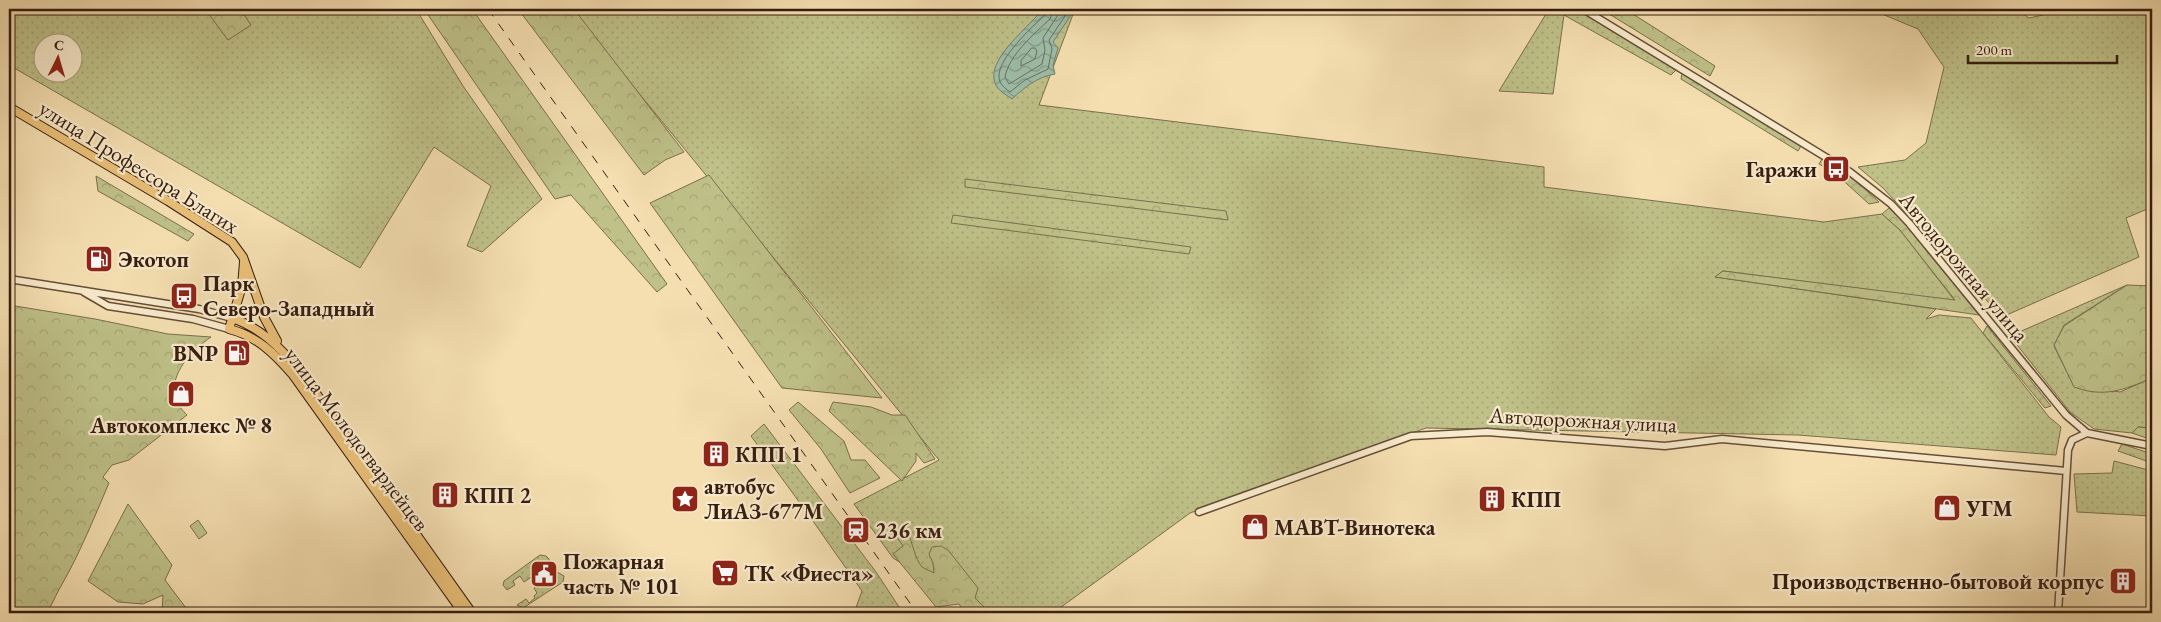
<svg xmlns="http://www.w3.org/2000/svg" width="2161" height="622" font-family="'EB Garamond',serif">
<style>
.grass{fill:url(#grass-dots);stroke:#7a6f4c;fill-rule:evenodd}
.forest{fill:url(#forest-crowns);stroke:#7a6f4c}
.pitch{fill:#bfc189;stroke:#7a6f4c}
.water{fill:url(#water-waves);stroke:#747d6b}
.lines{fill:none;stroke-linecap:round;stroke-linejoin:round}
.shore{stroke:#6a6d5c;stroke-width:1}
.minor-casing{stroke:#664e38;stroke-width:9}
.major-casing{stroke:#361d10;stroke-width:10}
.minor{stroke:#f8eacc;stroke-width:6}
.major{stroke:#eac078;stroke-width:8}
.rail{stroke:#361d10;stroke-width:1;stroke-dasharray:9 9;stroke-linecap:butt}
.labels{text-anchor:middle;dominant-baseline:central;stroke-width:4.5;stroke-linejoin:round;paint-order:stroke}
.street-label{font-size:22px;fill:#361d10;stroke:#f8eacc}
.poi-label{font-size:22px;font-weight:bold;fill:#361d10;stroke:#f8eacc;text-anchor:start}
</style>
<defs>
<pattern id="grass-dots" width="8" height="8" patternUnits="userSpaceOnUse" patternTransform="scale(1.25)"><rect width="8" height="8" fill="#bfc189"/><path d="M2 2h.1M6 6h.1" fill="none" stroke="#a5a575" stroke-width="1.8" stroke-linecap="round"/></pattern>
<pattern id="forest-crowns" width="20" height="18" patternUnits="userSpaceOnUse" patternTransform="scale(1.25)"><rect width="20" height="18" fill="#bfc189"/><path d="M2 6a3 3 0 1 1 6 0M12 15a3 3 0 1 1 6 0" fill="none" stroke="#a5a575"/></pattern>
<pattern id="water-waves" width="16" height="10" patternUnits="userSpaceOnUse" patternTransform="scale(1.25)"><rect width="16" height="10" fill="#9dbda8"/><path d="M0 5q4-4 8 0t8 0" fill="none" stroke="#819987"/></pattern>
</defs>
<rect width="100%" height="100%" fill="#f5dfb1"/>
<filter id="stains"><feTurbulence type="fractalNoise" baseFrequency=".004" numOctaves="4"/><feColorMatrix values="0 0 0 0 .2 0 0 0 0 .09 0 0 0 0 .02 0 0 0 .5 -.17"/></filter>
<radialGradient id="worn" r=".72"><stop offset=".6" stop-color="#630" stop-opacity="0"/><stop offset="1" stop-color="#630" stop-opacity=".3"/></radialGradient>
<!-- grass -->
<path class="grass" d="M9,9H416L463,86L542,199L482,252L467,246L491,186L434,147L360,268L9,65ZM42,42H72V72H42Z
M570,9H1075L1039,105L1544,167V187L1824,222L1882,214L1900,230L1955,301L1723,271L1715,277L1936,309L1926,319L1939,315L1971,318L2049,417L2061,427L2056,455L1798,435L1426,428L1190,513L1053,613H981L893,558L854,504L939,460Z
M1549,9H1578L1676,70L1671,75L1564,15L1553,94L1499,91Z
M1870,9H2017L2029,18L2070,9H2152V207L2126,218L2139,257L2002,317L1883,188L1858,167L1905,160L1926,143L1944,67L1918,29Z
M2127,285L2064,325L2054,346L2074,386L2120,392L2152,378V428L2138,427L2132,433L2094,429L2070,412L2010,336Z
M764,424L876,572L903,613H854L862,591L808,514L751,436Z
M2114,461L2152,471V516L2077,512L2074,474L2112,473Z
M540,555L546,556L549,559V565L524,582L520,576L513,581L515,585L507,590L503,585L504,581Z
M557,572L564,576L563,582L523,608L517,605L526,599L529,603L535,598L534,596L537,593L534,588Z"/>
<!-- forest -->
<path class="forest" d="M205,9H240L251,25L228,40Z
M424,9H472L667,284L657,292L571,195L555,199Z
M518,9H574L684,152L665,160L644,175Z
M1601,9H1625L1715,66L1710,76Z
M1682,73L1801,146L1798,151L1681,79Z
M1822,159L1831,167L1848,174L1879,202L1869,204L1836,174L1819,164Z
M709,175L882,398L782,388L650,203Z
M96,176L194,234L188,241L98,191Z
M965,179L1226,211L1228,220L965,187Z
M1889,208L1904,223L1979,315L1715,277L1723,271L1955,300L1900,230L1882,214Z
M953,215L1191,247L1189,254L951,223Z
M2127,285L2152,286V378C2124,390 2104,398 2074,387L2054,345L2064,326Z
M9,305L95,319L168,334L211,337C192,350 169,373 175,399C177,404 183,411 187,415L129,460L112,465L103,477L109,483C94,518 80,553 61,586C55,596 53,604 46,613H9Z
M1987,326L2051,406L2045,408L1983,333Z
M798,402L844,441L851,460H865L880,478L850,493L821,449L789,410Z
M833,402L871,407L892,415H905L935,459L924,463L916,453V461L902,481L829,411Z
M2138,427L2152,428V440L2132,433Z
M2122,444L2152,454V463L2118,451Z
M128,504L172,565L165,580L186,608L180,613H162L163,595L143,604L118,602L88,581Z
M898,531L908,532C912,542 915,559 922,567C925,569 931,571 934,573L933,563L929,554L932,547L941,546L948,550L978,588L975,598L990,613H965L959,604L936,607L893,554L903,546L897,537Z"/>
<!-- pitch -->
<path class="pitch" d="M198,520L207,533L199,539L190,526Z"/>
<!-- water -->
<path class="water" d="M1043,9H1068L1071,15L1053,42L1058,48L1053,65L1055,74C1037,77 1025,87 1012,99C1005,94 995,89 994,79C990,56 1031,25 1043,9Z"/>
<g class="lines">
<!-- shore -->
<path class="shore" d="M1047,9L1045,15C1032,27 998,58 999,77C999,84 1005,88 1010,92L1025,80L1048,69L1052,49L1049,40L1065,16L1064,9
M1053,12H1057L1058,15L1043,38L1045,50L1042,64L1009,84L1005,77C1009,55 1034,34 1050,19Z
M1032,48H1035L1037,51L1035,59L1021,66V61Z"/>
<!-- minor casing -->
<g class="minor-casing">
<path id="minor" d="M1583,9L1850,172L1891,204L1909,223L2066,415L2087,433L2152,446
M9,279L199,309L232,318
M84,292L108,306L193,319L229,329
M1199,512L1411,436L1487,432L1665,446L1722,439L2066,471
M2058,613L2068,450L2072,440L2087,433"/>
</g>
<!-- major casing -->
<g class="major-casing">
<path id="major" d="M9,107L168,201L232,242L243,257L264,317L277,341
M244,262L242,286L229,329C257,336 275,354 293,375L463,613
M232,318C261,328 278,346 298,368L472,613"/>
</g>
<!-- minor -->
<use href="#minor" class="minor"/>
<!-- major -->
<use href="#major" class="major"/>
<!-- rail -->
<path class="rail" d="M488,9L917,613"/>
</g>
<!-- icons -->
<defs>
<g id="bus-square" transform="scale(1.4375)"><rect x="-9" y="-9" width="18" height="18" rx="4" fill="#8f2418" stroke="#f8eacc"/><path d="M-5-6H5V4H4V6H2V4H-2V6H-4V4H-5ZM-3.5-4V0h7V-4ZM-3.5 1.2v1.5H-2V1.2ZM2 1.2v1.5H3.5V1.2Z" fill="#fff"/></g>
<g id="fuel-square" transform="scale(1.4375)"><rect x="-9" y="-9" width="18" height="18" rx="4" fill="#8f2418" stroke="#f8eacc"/><path d="M-5.5-6h7V0h2V4h1.3V-2.5L3-4.5l.8-.8L6-3V5H2.5V1h-1V6h-7ZM-4.2-4.7v3.2H.2V-4.7Z" fill="#fff"/></g>
<g id="shop-square" transform="scale(1.4375)"><rect x="-9" y="-9" width="18" height="18" rx="4" fill="#8f2418" stroke="#f8eacc"/><path d="M-5-2.5h2.3a2.7 3.5 0 0 1 5.4 0H5L5.5 6h-11ZM-1.5-2.5h3a1.5 2.3 0 0 0-3 0Z" fill="#fff"/></g>
<g id="building-square" transform="scale(1.4375)"><rect x="-9" y="-9" width="18" height="18" rx="4" fill="#8f2418" stroke="#f8eacc"/><path d="M-4-6H4V6H1V3H-1V6H-4ZM-2.5-4.3h1.7v1.8h-1.7ZM.8-4.3h1.7v1.8H.8ZM-2.5-1h1.7V.8h-1.7ZM.8-1h1.7V.8H.8Z" fill="#fff"/></g>
<g id="sight-square" transform="scale(1.4375)"><rect x="-9" y="-9" width="18" height="18" rx="4" fill="#8f2418" stroke="#f8eacc"/><path d="M0-6L1.8-2.2L6-1.7L2.9 1.2L3.7 5.4L0 3.3L-3.7 5.4L-2.9 1.2L-6-1.7L-1.8-2.2Z" fill="#fff"/></g>
<g id="station-square" transform="scale(1.4375)"><rect x="-9" y="-9" width="18" height="18" rx="4" fill="#8f2418" stroke="#f8eacc"/><path d="M-3-6H3Q5-6 5-4V2Q5 4 3 4L4.5 6H3L1.5 4h-3L-3 6H-4.5L-3 4Q-5 4-5 2V-4Q-5-6-3-6ZM-3.5-4v3h7v-3ZM-3.5 1v1.5H-2V1ZM2 1v1.5H3.5V1Z" fill="#fff"/></g>
<g id="supermarket-square" transform="scale(1.4375)"><rect x="-9" y="-9" width="18" height="18" rx="4" fill="#8f2418" stroke="#f8eacc"/><path d="M-6-5.5h2.5l.6 2H6L4.5 2H-2.5L-4.4-4H-6ZM-1.5 3.2a1.3 1.3 0 1 0 .1 0ZM3 3.2a1.3 1.3 0 1 0 .1 0Z" fill="#fff"/></g>
<g id="civic-square" transform="scale(1.4375)"><rect x="-9" y="-9" width="18" height="18" rx="4" fill="#8f2418" stroke="#f8eacc"/><path d="M-.6-6.5H3V-4.5H.6V-3L4-1V1h2V6H-6V1h2V-1L-.6-3ZM-1.2 2.5V6h2.4V2.5Z" fill="#fff"/></g>
</defs>
<g fill-rule="evenodd">
<use href="#bus-square" x="1836" y="169"/>
<use href="#fuel-square" x="99" y="259"/>
<use href="#bus-square" x="184" y="296"/>
<use href="#fuel-square" x="237" y="353"/>
<use href="#shop-square" x="181" y="394"/>
<use href="#building-square" x="716" y="454"/>
<use href="#building-square" x="445" y="495"/>
<use href="#sight-square" x="685" y="499"/>
<use href="#building-square" x="1492" y="499"/>
<use href="#shop-square" x="1947" y="508"/>
<use href="#shop-square" x="1255" y="527"/>
<use href="#station-square" x="856" y="530"/>
<use href="#supermarket-square" x="725" y="573"/>
<use href="#civic-square" x="544" y="574"/>
<use href="#building-square" x="2123" y="581"/>
</g>
<g class="labels">
<!-- street labels -->
<g class="street-label">
<text transform="translate(139 167) rotate(32)">улица Профессора Благих</text>
<text transform="translate(1964 267) rotate(50)">Автодорожная улица</text>
<text transform="translate(1583 420) rotate(3)">Автодорожная улица</text>
<text transform="translate(357 439) rotate(53)">улица Молодогвардейцев</text>
</g>
<!-- poi labels -->
<g class="poi-label">
<text x="1817" y="169" text-anchor="end">Гаражи</text>
<text x="118" y="259">Экотоп</text>
<text x="203" y="283">Парк<tspan x="203" dy="25">Северо-Западный</tspan></text>
<text x="218" y="353" text-anchor="end">BNP</text>
<text x="181" y="425" text-anchor="middle">Автокомплекс № 8</text>
<text x="735" y="454">КПП 1</text>
<text x="704" y="486">автобус<tspan x="704" dy="25">ЛиАЗ-677М</tspan></text>
<text x="464" y="495">КПП 2</text>
<text x="1511" y="499">КПП</text>
<text x="1966" y="508">УГМ</text>
<text x="1274" y="527">МАВТ-Винотека</text>
<text x="875" y="530">236 км</text>
<text x="563" y="561">Пожарная<tspan x="563" dy="25">часть № 101</tspan></text>
<text x="744" y="573">ТК «Фиеста»</text>
<text x="2104" y="581" text-anchor="end">Производственно-бытовой корпус</text>
</g>
</g>
<!-- margin -->
<rect width="2161" height="622" fill="none" stroke="#f5dfb1" stroke-width="30"/>
<rect x="10" y="10" width="2141" height="602" fill="none" stroke="#361d10" stroke-width="2.5"/>
<rect x="15" y="15" width="2131" height="592" fill="none" stroke="#361d10"/>
<!-- north arrow -->
<g transform="translate(58 58) rotate(5)"><circle r="24" fill="#f8eacc" stroke="#aa9881"/>
<path d="M0-4L9 19L0 12L-9 19Z" fill="#8f2418"/>
<text y="-8" font-size="14" font-weight="bold" text-anchor="middle" fill="#361d10">С</text>
</g>
<!-- scale -->
<path d="M1968 55v8h149v-8" fill="none" stroke="#361d10" stroke-width="2.5"/>
<text x="1976" y="55" font-size="15" fill="#361d10" stroke="#f8eacc" stroke-width="4" paint-order="stroke">200 m</text>
<rect width="100%" height="100%" filter="url(#stains)"/>
<rect width="100%" height="100%" fill="url(#worn)"/>
</svg>
